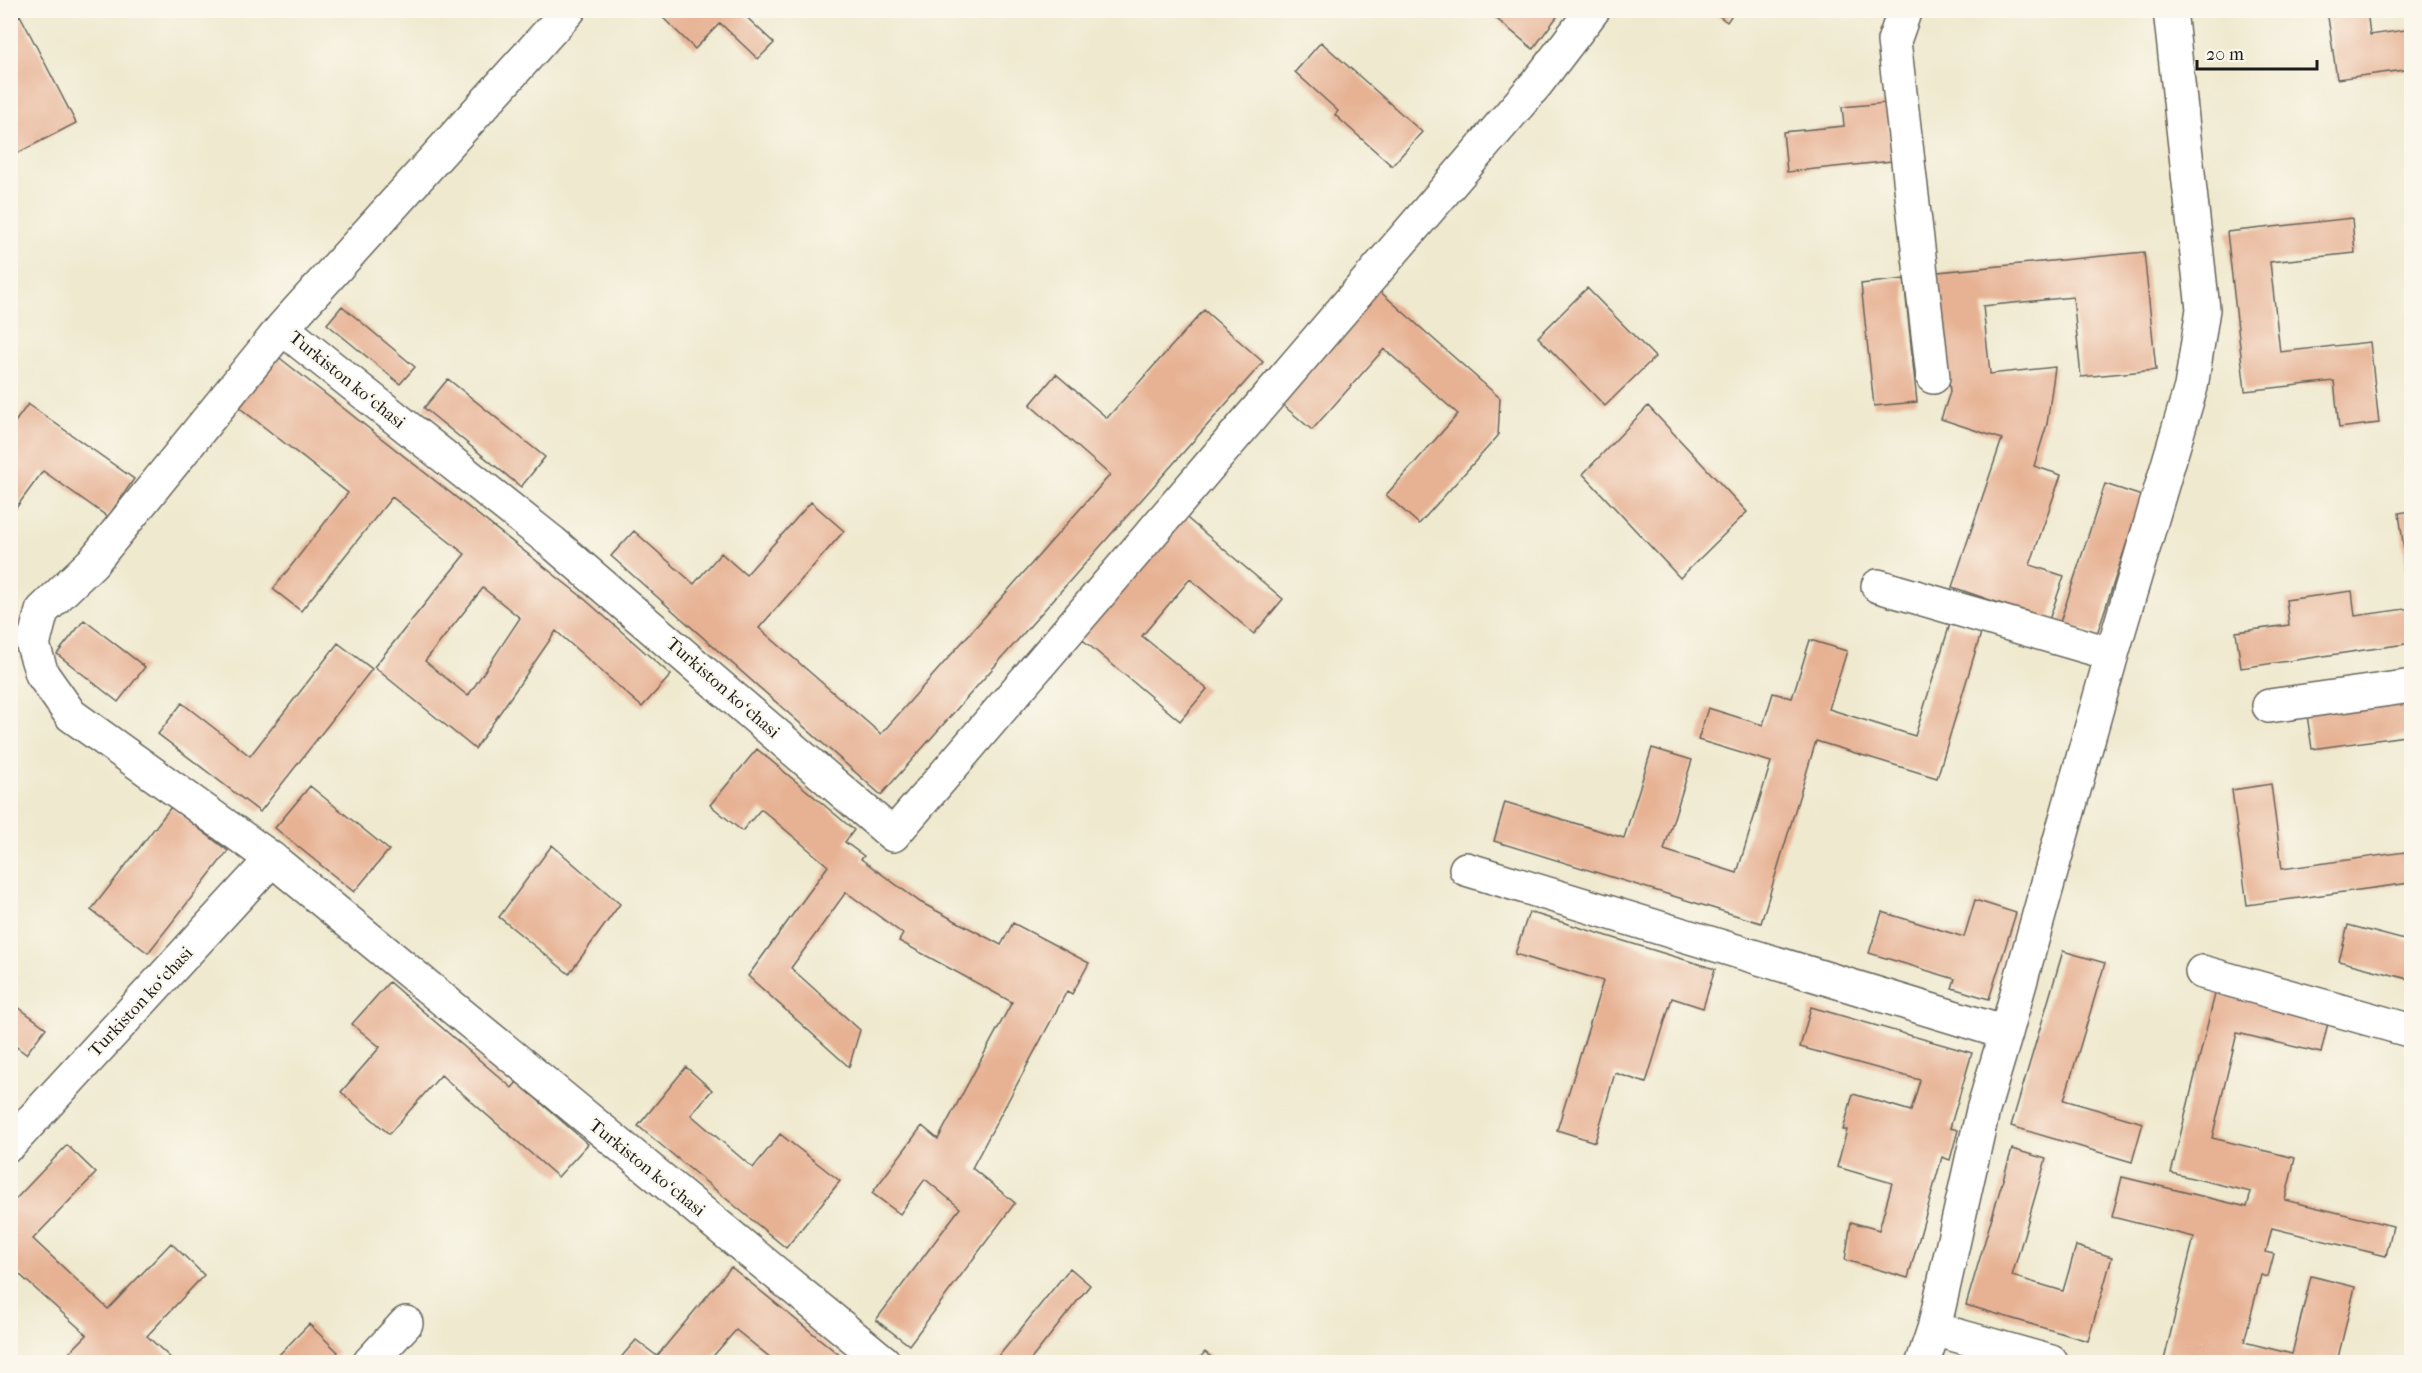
<svg xmlns="http://www.w3.org/2000/svg" width="2422" height="1373" font-family="'IM FELL French Canon',serif">
<style>
.building{fill:#e7b294;fill-rule:evenodd}
.lines{fill:none;stroke-linecap:round;stroke-linejoin:round}
.minor-casing{stroke:#66645b;stroke-width:36}
.minor{stroke:#fff;stroke-width:33}
.labels{text-anchor:middle;dominant-baseline:central;stroke-width:4.5;stroke-linejoin:round;paint-order:stroke}
.street-label{font-size:18px;fill:#1c1c1c;stroke:#fbf7ec}
</style>
<rect width="100%" height="100%" fill="#fbf7ec"/>
<filter id="ink" filterUnits="userSpaceOnUse"><feTurbulence type="fractalNoise" baseFrequency=".0167" numOctaves="2"/><feDisplacementMap in="SourceGraphic" scale="12" xChannelSelector="R" yChannelSelector="G"/><feConvolveMatrix kernelMatrix="1 2 1 2 8 2 1 2 1" color-interpolation-filters="sRGB"/></filter>
<filter id="wash" filterUnits="userSpaceOnUse"><feTurbulence type="fractalNoise" baseFrequency=".008" numOctaves="4" result="noise"/><feDisplacementMap in="SourceGraphic" scale="24" xChannelSelector="R" yChannelSelector="G"/><feGaussianBlur stdDeviation="1.35" result="paint"/><feColorMatrix in="noise" values="0 0 0 0 0 0 0 0 0 0 0 0 0 0 0 0 0 1.4 0 .05"/><feComposite in="paint" operator="in"/></filter>
<g filter="url(#wash)">
<rect width="100%" height="100%" fill="#efe9cf"/>
<g id="blocks">
<!-- building -->
<path class="building" d="M655,10H739L774,43L758,59L720,23L695,49Z
M1486,10H1562L1533,49Z
M1711,10H1735L1727,22Z
M2327,10H2367L2370,35L2412,29V69L2337,79Z
M20,15L76,123L10,157V20Z
M1321,42L1422,132L1392,166L1335,115L1338,111L1295,72Z
M1886,103L1892,161L1787,172L1783,132L1844,126L1842,107Z
M2352,218L2355,253L2270,262L2280,352L2370,342L2379,423L2339,428L2334,381L2245,391L2227,232Z
M2144,252L2156,370L2081,377L2073,297L1983,306L1990,374L2055,367L2047,424L2034,466L2061,475L2030,565L2064,576L2049,620L1952,587L2002,439L1941,419L1950,392L1938,272Z
M1904,279L1917,402L1874,406L1861,284Z
M1376,288L1500,398L1498,436L1419,524L1386,495L1458,414L1384,349L1312,430L1277,400Z
M1587,288L1655,357L1605,406L1538,337Z
M342,306L415,367L400,384L327,324Z
M1204,310L1263,362L881,795L611,556L634,531L694,584L721,553L746,575L811,502L844,531L759,628L881,734L1110,475L1030,405L1056,374L1107,418Z
M276,355L581,596L671,675L642,707L556,631L475,749L374,667L465,554L392,497L301,611L273,589L348,493L236,405ZM483,588L520,618L468,696L425,661Z
M448,379L545,457L521,487L424,408Z
M28,404L134,479L108,517L43,471L10,516V429Z
M1648,406L1747,512L1680,578L1583,474Z
M2105,484L2142,496L2097,634L2060,622Z
M2412,511V595H2410L2399,513Z
M1182,514L1283,599L1254,634L1190,579L1142,636L1207,689L1180,721L1078,636Z
M2352,591L2355,616L2412,608V643L2241,668L2236,632L2289,625L2286,600Z
M84,620L145,667L118,702L57,654Z
M1950,624L1981,633L1937,778L1816,741L1761,923L1494,841L1505,802L1624,838L1652,748L1692,760L1664,850L1737,873L1771,762L1698,740L1708,708L1763,725L1773,693L1792,698L1810,640L1847,651L1829,709L1915,736Z
M338,643L372,669L260,812L158,734L182,703L250,756Z
M2412,694V735L2312,749L2306,708Z
M757,749L854,830L845,842L864,856L861,859L920,902L1001,945L1013,923L1089,963L1072,994L1067,991L972,1168L1015,1203L909,1345L876,1320L960,1208L925,1179L900,1214L872,1193L922,1126L938,1139L1012,1002L899,941L903,934L846,892L791,968L860,1030L849,1067L748,976L828,866L761,809L742,831L710,805Z
M2271,784L2282,869L2405,852L2410,883L2247,905L2232,790Z
M310,786L389,850L354,892L275,828Z
M171,807L228,851L148,953L91,910Z
M552,845L620,904L569,974L499,917Z
M1975,900L2016,913L1989,999L1952,988L1955,979L1869,953L1882,912L1964,937Z
M1529,912L1715,969L1703,1008L1672,998L1646,1083L1615,1073L1595,1142L1557,1130L1603,981L1515,954Z
M2348,925L2412,942V980L2339,961Z
M2063,951L2105,963L2064,1100L2143,1123L2132,1162L2011,1126Z
M389,982L512,1088L517,1082L588,1144L558,1177L441,1075L389,1134L341,1092L380,1047L352,1024Z
M2217,986L2330,1014L2321,1053L2237,1033L2212,1138L2295,1158L2285,1200L2393,1226L2386,1256L2272,1228L2266,1252L2274,1254L2268,1277L2261,1275L2244,1342L2292,1354L2311,1276L2355,1287L2337,1362H2175L2164,1360L2194,1237L2112,1217L2122,1177L2247,1207L2251,1192L2171,1173Z
M10,1001L46,1028L26,1054L10,1042Z
M1811,1007L1972,1053L1950,1128L1958,1130L1950,1160L1942,1157L1908,1278L1845,1260L1851,1222L1879,1230L1892,1183L1837,1167L1847,1130H1843L1853,1094L1911,1111L1920,1080L1800,1047Z
M686,1067L712,1090L691,1115L753,1168L780,1134L840,1181L786,1248L638,1126Z
M67,1145L96,1173L33,1239L108,1309L171,1243L204,1275L147,1336L175,1362H60L87,1335L10,1266V1205Z
M2012,1149L2046,1159L2012,1276L2063,1291L2076,1246L2112,1257L2088,1341L1966,1305Z
M731,1267L848,1362H776L736,1330L708,1362H617L636,1340L657,1356Z
M1070,1268L1090,1285L1029,1362H994Z
M309,1324L338,1352L328,1362H272Z
M1205,1352L1218,1362H1196Z"/>
</g>
</g>
<g filter="url(#ink)">
<use href="#blocks" fill-opacity="0" stroke="#66645b" stroke-width="1.5"/>
<g class="lines">
<!-- minor casing -->
<g class="minor-casing">
<path id="minor" d="M1905,10L1894,41L1933,377
M282,328L569,10
M1878,586L2112,654
M2269,706L2412,686
M272,859L884,1362
M1466,869L2006,1033L1983,1110L1934,1329
M2202,972L2412,1031
M2006,1033L2112,654L2191,387L2203,309L2170,10
M10,1144L272,859L71,715L42,674L33,645L42,611L93,562L282,328L552,542L893,835L1537,83L1593,10
M370,1362L406,1323
M1923,1362L1934,1329L2051,1362"/>
</g>
<!-- minor -->
<use href="#minor" class="minor"/>
</g>
</g>
<g class="labels">
<!-- street labels -->
<g class="street-label">
<text transform="translate(347 380) rotate(39)">Turkiston koʻchasi</text>
<text transform="translate(723 688) rotate(41)">Turkiston koʻchasi</text>
<text transform="translate(141 1002) rotate(-47)">Turkiston koʻchasi</text>
<text transform="translate(647 1168) rotate(39)">Turkiston koʻchasi</text>
</g>
</g>
<!-- margin -->
<rect width="2422" height="1373" fill="none" stroke="#fbf7ec" stroke-width="36"/>
<!-- scale -->
<path d="M2197 60v9h120v-9" fill="none" stroke="#1c1c1c" stroke-width="3"/>
<text x="2206" y="60" font-size="18" fill="#1c1c1c" stroke="#fbf7ec" stroke-width="4.5" paint-order="stroke">20 m</text>
</svg>
